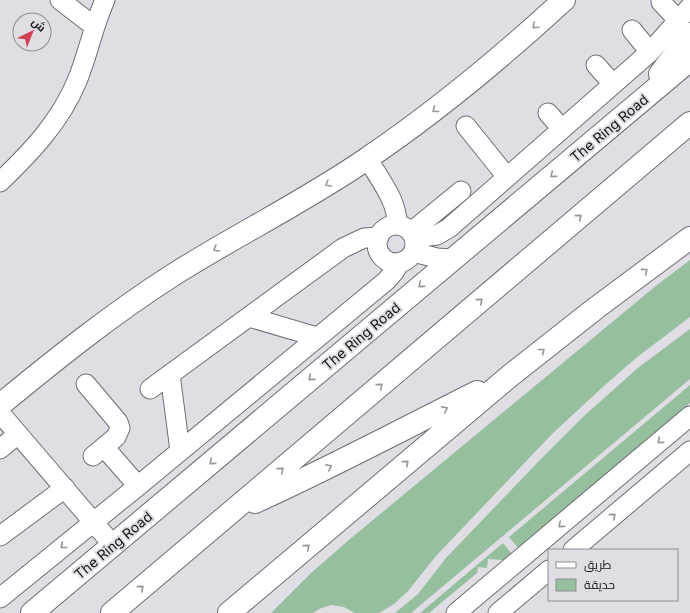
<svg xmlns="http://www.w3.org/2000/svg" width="690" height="613" font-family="Inter,Cairo,sans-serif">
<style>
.green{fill:#95bf9e}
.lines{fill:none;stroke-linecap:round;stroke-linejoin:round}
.minor-casing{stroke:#6f6d73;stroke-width:21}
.highway-casing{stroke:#6f6d73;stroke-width:24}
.minor{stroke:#fff;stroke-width:19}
.highway{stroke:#fff;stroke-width:22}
.oneway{stroke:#969697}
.labels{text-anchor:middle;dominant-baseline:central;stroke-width:4;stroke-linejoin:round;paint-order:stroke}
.street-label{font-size:14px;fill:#161517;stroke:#e0dde4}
</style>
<rect width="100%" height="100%" fill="#e0dde4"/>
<!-- green -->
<path class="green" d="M690,260V317L636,358L605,385L552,434L436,556L408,591L394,604L379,613H355L344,607L331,605L319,609L313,613H271L310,574L350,539L657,285Z
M690,329V379L411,613H395L418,594L446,558L537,463L585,415L639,367Z
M690,385V403L518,548L509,537Z
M503,543L511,553L504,560L488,559L487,568L478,567L477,573L429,613H420Z"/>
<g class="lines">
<!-- minor casing -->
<g class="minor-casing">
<path id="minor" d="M60,0L95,27
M661,2L679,21
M632,30L650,52
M596,65L613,84
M548,113L562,129
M466,126L507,177
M368,159C379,179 398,201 397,225
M0,182C31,152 60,122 77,81C88,55 93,26 105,0
M377 244a19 19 0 1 1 38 0a19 19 0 1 1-38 0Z
M411,232L461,191
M414,238L437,235L449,228L650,52L690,7
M413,252L437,258L453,259
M249,317L317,337
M170,374L180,451
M86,384L118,422L120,428L116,437L93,456
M150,389L343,248L364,238L379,237
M0,413L113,545
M104,447L138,486
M0,449L18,434
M0,536L65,488
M573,550L690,451
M0,598L138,486L386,281L394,272L400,262
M456,613L690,416
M498,613L549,570"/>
</g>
<!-- highway casing -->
<g class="highway-casing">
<path id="highway" d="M660,74L690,34
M0,405C56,359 112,314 173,275C236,235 304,202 365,160C436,112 501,58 564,0
M255,502C330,468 403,429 477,392
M32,613L690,60
M112,613L690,123
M229,613L511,375L596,308L690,238"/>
</g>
<!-- minor -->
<use href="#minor" class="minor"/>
<!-- highway -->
<use href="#highway" class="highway"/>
</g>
<!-- one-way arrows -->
<defs><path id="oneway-chevron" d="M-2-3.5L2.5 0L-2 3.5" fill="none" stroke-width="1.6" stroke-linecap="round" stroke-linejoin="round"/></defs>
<g class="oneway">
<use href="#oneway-chevron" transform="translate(535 26) rotate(137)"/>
<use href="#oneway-chevron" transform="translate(435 110) rotate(142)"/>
<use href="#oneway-chevron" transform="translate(553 175) rotate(140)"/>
<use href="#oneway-chevron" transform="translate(328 184) rotate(149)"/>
<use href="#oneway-chevron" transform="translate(579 217) rotate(-40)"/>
<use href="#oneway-chevron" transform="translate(216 249) rotate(149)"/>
<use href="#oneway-chevron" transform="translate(645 271) rotate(-37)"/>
<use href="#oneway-chevron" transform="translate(421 285) rotate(140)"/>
<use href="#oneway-chevron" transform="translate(480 301) rotate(-40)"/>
<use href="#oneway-chevron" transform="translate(542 351) rotate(-38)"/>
<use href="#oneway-chevron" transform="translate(311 378) rotate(140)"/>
<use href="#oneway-chevron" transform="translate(380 386) rotate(-40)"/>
<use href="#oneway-chevron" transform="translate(445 409) rotate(-28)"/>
<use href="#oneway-chevron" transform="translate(660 441) rotate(140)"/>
<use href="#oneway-chevron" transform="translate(212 462) rotate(140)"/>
<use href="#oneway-chevron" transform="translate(406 463) rotate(-40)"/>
<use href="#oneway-chevron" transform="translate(329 467) rotate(-26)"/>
<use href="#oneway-chevron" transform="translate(281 470) rotate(-40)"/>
<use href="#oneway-chevron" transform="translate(613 516) rotate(-40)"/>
<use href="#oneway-chevron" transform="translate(561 525) rotate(140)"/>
<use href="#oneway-chevron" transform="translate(63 546) rotate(141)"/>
<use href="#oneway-chevron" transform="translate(307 547) rotate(-40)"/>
<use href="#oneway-chevron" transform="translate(141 588) rotate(-40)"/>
</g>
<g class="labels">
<!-- street labels -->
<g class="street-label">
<text transform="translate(609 128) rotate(-40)">The Ring Road</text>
<text transform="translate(361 336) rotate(-40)">The Ring Road</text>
<text transform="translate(113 545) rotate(-40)">The Ring Road</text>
</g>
</g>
<!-- legend -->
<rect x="548" y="549" width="130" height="52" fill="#e0dde4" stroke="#8f8d92"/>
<rect x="556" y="562" width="20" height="6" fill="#ffffff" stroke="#8f8d92"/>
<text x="584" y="569" font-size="12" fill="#161517">طريق</text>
<rect x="556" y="579" width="20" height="12" fill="#95bf9e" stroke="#8f8d92"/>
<text x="584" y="589" font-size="12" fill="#161517">حديقة</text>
<!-- north arrow -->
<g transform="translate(32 32) rotate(43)"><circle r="19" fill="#e0dde4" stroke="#8f8d92"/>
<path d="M0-3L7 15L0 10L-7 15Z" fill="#d24151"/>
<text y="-6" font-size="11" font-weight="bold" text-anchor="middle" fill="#161517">ش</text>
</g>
</svg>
